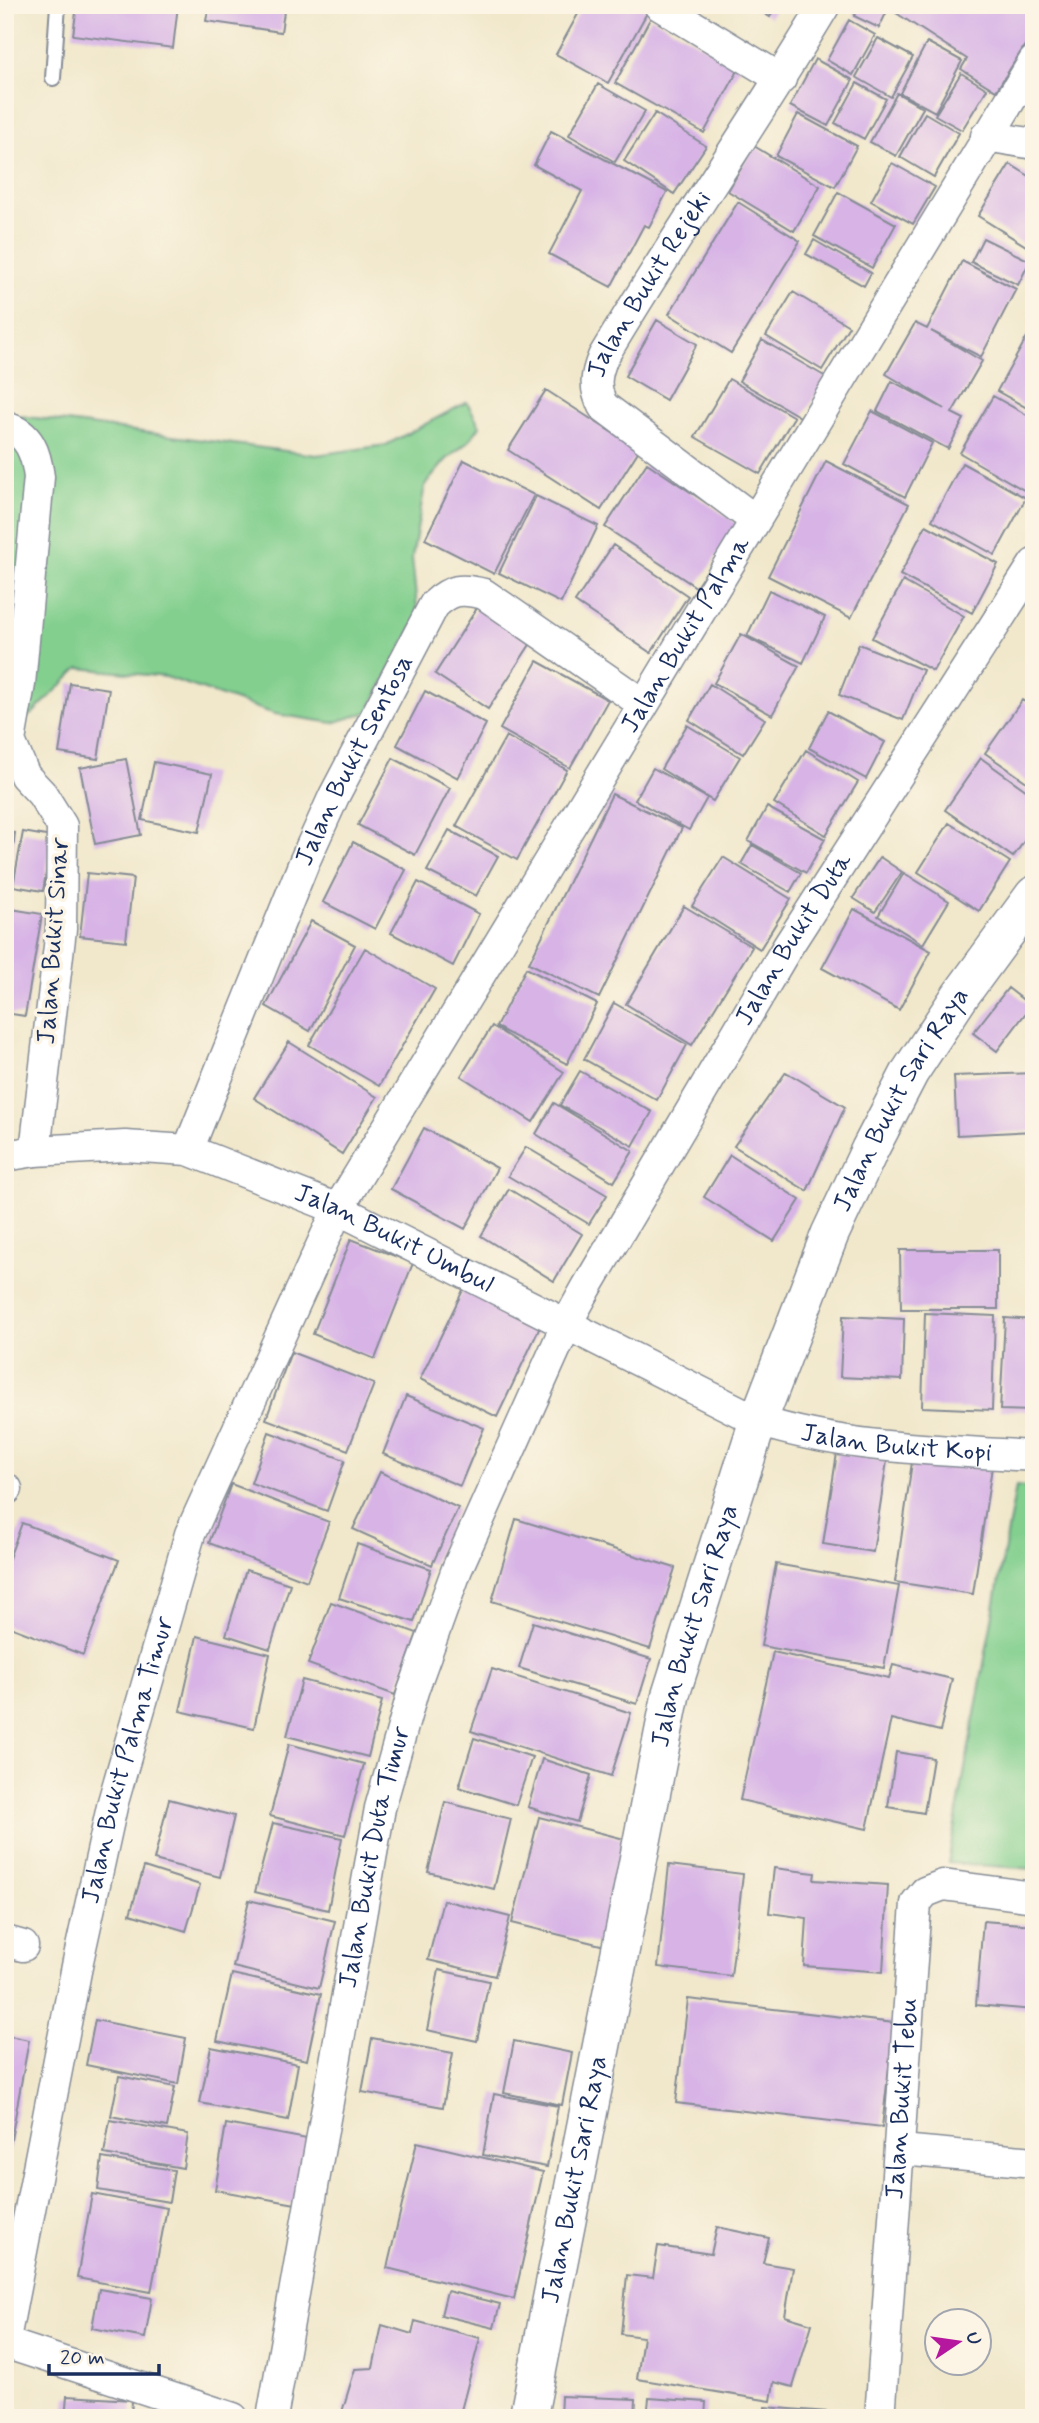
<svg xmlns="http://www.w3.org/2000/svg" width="1039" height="2423" font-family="Mynerve,sans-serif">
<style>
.green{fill:#82cf8e;stroke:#4e7f76;stroke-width:2}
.building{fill:#d7b3e6}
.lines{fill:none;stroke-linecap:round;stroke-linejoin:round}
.service-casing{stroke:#868c95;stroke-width:18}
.minor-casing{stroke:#868c95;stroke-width:33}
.tertiary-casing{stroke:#868c95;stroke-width:40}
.service{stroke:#fff;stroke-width:14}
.minor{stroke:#fff;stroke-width:30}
.tertiary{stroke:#fff;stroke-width:37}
.labels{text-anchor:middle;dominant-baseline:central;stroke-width:7;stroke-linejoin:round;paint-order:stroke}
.street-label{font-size:26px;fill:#1b2f5e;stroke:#fcf5e5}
</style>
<rect width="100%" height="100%" fill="#fcf5e5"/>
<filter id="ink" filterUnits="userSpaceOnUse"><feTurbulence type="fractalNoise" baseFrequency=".0143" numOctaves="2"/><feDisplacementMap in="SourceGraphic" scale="14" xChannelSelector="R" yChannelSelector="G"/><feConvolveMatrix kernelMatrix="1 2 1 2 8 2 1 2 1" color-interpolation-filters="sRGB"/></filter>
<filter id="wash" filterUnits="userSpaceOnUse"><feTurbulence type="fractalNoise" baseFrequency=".00686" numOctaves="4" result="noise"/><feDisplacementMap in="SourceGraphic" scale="28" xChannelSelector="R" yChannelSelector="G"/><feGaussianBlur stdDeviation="1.57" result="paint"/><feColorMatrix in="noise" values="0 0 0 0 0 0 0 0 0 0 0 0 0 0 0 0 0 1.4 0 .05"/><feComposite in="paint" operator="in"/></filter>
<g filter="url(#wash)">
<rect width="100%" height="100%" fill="#f1e8cc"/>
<!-- green -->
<path class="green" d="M467,402L480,426L470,440L446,460L425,485L412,558L418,617L368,712L333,723L275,714L166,677L79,668L32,714L5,727V414L316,455L386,445Z
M1016,1486L1034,1488V1869L948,1863Z"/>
<g id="blocks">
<!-- building -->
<path class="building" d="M77,5H178L173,48L73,35Z
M209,5H285L281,32L206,21Z
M583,5H638L648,11L608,83L556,54Z
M750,5H776L770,17Z
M859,5H890L879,28L854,16Z
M896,5H1034V31L996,91L961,69L967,59L893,11Z
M651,17L740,67L704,133L615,83Z
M849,20L875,35L853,75L827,60Z
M878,38L913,57L891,97L856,77Z
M927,42L962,61L935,112L900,93Z
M815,59L853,80L828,126L790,106Z
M961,73L987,89L962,130L935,115Z
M857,83L886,99L864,139L835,123Z
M598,84L645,111L615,162L569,135Z
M897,93L923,108L896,156L870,142Z
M655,113L706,146L674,194L624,161Z
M925,113L959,133L934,177L900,157Z
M798,114L857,146L835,187L776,156Z
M551,131L667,192L649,227L644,225L611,287L549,254L582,191L534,165Z
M754,146L820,186L794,231L728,191Z
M892,163L935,187L913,224L871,201Z
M1010,164L1034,179V251L978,216Z
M838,192L896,224L872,268L814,236Z
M738,202L800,241L731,353L669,314Z
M983,238L1030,261L1018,285L971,262Z
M814,240L871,273L864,286L806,254Z
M962,261L1016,289L981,357L931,331L982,361L952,413L964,419L948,449L877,411L892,381L945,409L886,374L915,323L927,329Z
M793,292L849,326L822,370L766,336Z
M657,320L697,344L666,400L625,376Z
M1027,337L1034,341V412L997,391Z
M762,340L826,377L802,418L739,381Z
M729,379L794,417L760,474L695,437Z
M546,390L639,450L601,510L508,450Z
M993,396L1034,419V496L960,453Z
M872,411L932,443L905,497L844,464Z
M464,460L534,495L494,574L425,539Z
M826,461L909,504L851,618L768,576Z
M647,463L738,524L696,587L605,527Z
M962,463L1026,498L995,555L932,520Z
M536,496L598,526L561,603L499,573Z
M926,525L998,564L972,613L900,575Z
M613,545L688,596L651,653L575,602Z
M903,581L964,616L933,671L872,638Z
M769,590L825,617L803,663L747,636Z
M479,605L533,640L488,709L435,674Z
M741,634L799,666L772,715L714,683Z
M859,644L923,670L903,720L839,695Z
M537,661L608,700L570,768L500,729Z
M70,683L109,689L98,759L59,753Z
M710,684L765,719L743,754L689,720Z
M425,691L486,724L458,778L397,745Z
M1022,700L1034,708V787L985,753Z
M828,711L885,742L866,779L809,748Z
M687,725L740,757L713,801L661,769Z
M506,736L567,770L517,860L456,826Z
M806,750L858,782L826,835L774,803Z
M393,758L450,788L415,855L358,825Z
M981,758L1034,796V827L1013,857L945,810Z
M126,759L141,835L95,844L80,768Z
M154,762L212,774L199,832L142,820Z
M653,768L707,798L689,830L635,800Z
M612,794L682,828L599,998L529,963Z
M767,807L825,839L806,873L748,841Z
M949,823L1010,862L979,911L918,872Z
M449,830L498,856L476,896L427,871Z
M5,832L15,833L10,873L5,872Z
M23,832L52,837L43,891L13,886Z
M353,842L406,870L375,929L323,902Z
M752,845L801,873L790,892L741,864Z
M723,857L791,899L760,949L692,906Z
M880,857L902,872L875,912L853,898Z
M87,873L133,878L126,941L80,936Z
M904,873L949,901L923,944L878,916Z
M418,882L479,914L453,966L391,933Z
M684,906L752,947L692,1045L626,1004Z
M5,908L42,914L25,1016L5,1013Z
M854,909L931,951L899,1010L822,968Z
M311,921L355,945L310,1031L266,1006Z
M365,948L435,989L379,1086L309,1045Z
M526,968L597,1004L567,1064L496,1027Z
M1008,988L1031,1006L997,1051L973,1033Z
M614,1003L687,1045L657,1100L584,1059Z
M492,1026L564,1072L533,1122L461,1076Z
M289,1042L377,1097L342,1154L254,1098Z
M580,1071L652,1112L633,1146L560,1105Z
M786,1072L845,1107L807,1191L734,1146Z
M1034,1073V1131L957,1135L954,1076Z
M554,1103L633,1151L614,1182L536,1134Z
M424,1128L497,1168L465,1229L391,1189Z
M526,1147L607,1195L589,1224L508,1176Z
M730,1155L800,1200L774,1241L704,1197Z
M509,1189L582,1234L554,1281L481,1236Z
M351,1239L413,1263L375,1359L313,1334Z
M900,1250H998V1309H901Z
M464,1288L541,1325L497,1417L420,1379Z
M925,1313L995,1316L992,1410L922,1407Z
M843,1316L904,1319L902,1380L840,1377Z
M1005,1318L1034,1320V1411L1000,1410Z
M291,1352L374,1384L348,1450L266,1419Z
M406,1396L484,1428L460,1486L383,1454Z
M269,1432L345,1460L327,1511L251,1483Z
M837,1453L887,1461L873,1552L823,1544Z
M913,1455L992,1467L973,1594L895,1582Z
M380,1472L458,1508L432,1565L353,1529Z
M231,1484L329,1522L307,1581L209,1543Z
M516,1519L675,1568L650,1649L492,1601Z
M22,1523L119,1560L83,1655L5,1625V1569Z
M357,1544L431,1569L414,1622L339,1598Z
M776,1564L899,1586L884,1668L761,1646Z
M246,1570L290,1584L270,1649L226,1635Z
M331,1602L417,1633L395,1695L308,1664Z
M533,1622L651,1659L637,1704L519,1668Z
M197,1636L270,1654L254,1728L180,1711Z
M773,1652L889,1678L893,1665L952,1679L940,1731L891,1719L867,1829L740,1800Z
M492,1669L631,1713L611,1776L471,1731Z
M302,1680L382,1701L368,1757L287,1736Z
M474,1738L532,1757L516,1805L459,1787Z
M289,1744L364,1764L345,1835L270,1816Z
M896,1752L933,1758L924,1813L888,1807Z
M542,1759L591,1775L577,1822L528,1807Z
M169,1799L234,1816L220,1877L154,1860Z
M445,1802L511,1819L494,1889L428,1872Z
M539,1817L632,1841L605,1946L512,1923Z
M273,1823L342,1838L328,1910L255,1892Z
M669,1865L743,1874L731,1976L658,1967Z
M144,1867L200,1885L186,1931L130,1914Z
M774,1868L815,1873L814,1880L888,1885L883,1972L804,1966L807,1918L769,1913Z
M249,1900L335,1921L319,1988L233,1967Z
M443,1900L510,1917L495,1976L428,1960Z
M983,1921L1034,1925V2010L976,2005Z
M439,1970L489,1981L477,2041L427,2030Z
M232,1974L321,1994L307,2060L217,2041Z
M688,1999L894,2023L882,2127L676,2103Z
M95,2020L186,2038L178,2084L86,2065Z
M5,2035L29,2040L7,2162H5Z
M372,2038L453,2053L443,2107L362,2092Z
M514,2041L572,2053L562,2105L504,2093Z
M211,2047L298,2064L288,2120L200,2103Z
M119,2076L175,2087L167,2127L111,2116Z
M494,2094L558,2106L547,2167L483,2155Z
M110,2120L188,2134L183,2168L104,2154Z
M226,2124L307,2139L296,2204L215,2190Z
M417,2142L543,2172L514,2299L387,2268Z
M102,2158L174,2170L169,2202L98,2190Z
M92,2194L167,2208L151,2292L77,2278Z
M717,2227L769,2238L763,2263L793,2268L785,2316L812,2324L793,2387L774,2382L771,2401L637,2379L643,2337L621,2334L627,2275L653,2278L658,2246L711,2254Z
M99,2289L152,2298L145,2338L92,2328Z
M447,2291L500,2304L494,2328L441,2315Z
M415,2321L480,2338L459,2418H367L342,2412L355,2369L373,2368L382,2325L412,2334Z
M67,2396L132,2400L131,2418H65Z
M561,2396L636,2399L635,2418H560Z
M649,2398L706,2402L705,2418H647Z
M765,2407L827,2412V2418H764Z"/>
</g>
</g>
<g filter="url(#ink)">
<use href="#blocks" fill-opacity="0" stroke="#868c95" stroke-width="2"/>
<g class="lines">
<!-- service casing -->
<g class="service-casing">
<path id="service" d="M53,78L58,5"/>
</g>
<!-- minor casing -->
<g class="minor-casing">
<g id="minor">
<path d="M659,5L781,79"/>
<path d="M986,136L1034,144"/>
<path d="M5,427C30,433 36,454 39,477L20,684L10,741L25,776L42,794L62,826L61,929L35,1151"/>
<path id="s1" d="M755,520L603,406C594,388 595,376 603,357C674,237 754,124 825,5"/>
<path id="s2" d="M188,1150L305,860L334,796L434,605C451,589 461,588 484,594L643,704"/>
<path id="s3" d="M5,1156L35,1151L125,1146L188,1150L338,1209L758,1421C847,1449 941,1450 1034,1456"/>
<path d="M5,1489H7"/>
<path d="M5,1941L23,1946"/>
<path d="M901,2150L1034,2162"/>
<path id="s4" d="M5,2339L78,1961L113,1802L190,1534L338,1209L1034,61"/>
<path d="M5,2343L233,2418"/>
<path id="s5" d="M272,2418L380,1808L413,1691L457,1569L567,1323L587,1287L788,946L1034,564"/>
<path id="s6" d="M880,2418L916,1903L925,1892L943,1885L1034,1897"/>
</g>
</g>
<!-- tertiary casing -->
<g class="tertiary-casing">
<g id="tertiary">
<path id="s7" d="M528,2418L671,1694L758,1421L830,1234L870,1149L910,1072L960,996L1034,895"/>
</g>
</g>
<!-- service -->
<use href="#service" class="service"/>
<!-- minor -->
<use href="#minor" class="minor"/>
<!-- tertiary -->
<use href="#tertiary" class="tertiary"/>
</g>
</g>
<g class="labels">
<!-- street labels -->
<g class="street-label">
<text stroke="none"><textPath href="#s1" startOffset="327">Jalan Bukit Rejeki</textPath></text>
<text stroke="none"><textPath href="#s4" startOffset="1855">Jalan Bukit Palma</textPath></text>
<text stroke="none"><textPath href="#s2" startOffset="424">Jalan Bukit Sentosa</textPath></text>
<text stroke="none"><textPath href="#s5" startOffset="1586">Jalan Bukit Duta</textPath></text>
<text transform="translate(54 941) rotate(-86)">Jalan Bukit Sinar</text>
<text stroke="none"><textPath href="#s7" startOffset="1377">Jalan Bukit Sari Raya</textPath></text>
<text stroke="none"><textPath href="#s3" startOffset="408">Jalan Bukit Umbul</textPath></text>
<text stroke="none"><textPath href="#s3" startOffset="956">Jalan Bukit Kopi</textPath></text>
<text stroke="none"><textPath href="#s7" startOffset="810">Jalan Bukit Sari Raya</textPath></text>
<text stroke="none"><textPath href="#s4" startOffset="592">Jalan Bukit Palma Timur</textPath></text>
<text stroke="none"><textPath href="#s5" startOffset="570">Jalan Bukit Duta Timur</textPath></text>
<text stroke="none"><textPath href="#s6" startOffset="320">Jalan Bukit Tebu</textPath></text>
<text stroke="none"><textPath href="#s7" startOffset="243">Jalan Bukit Sari Raya</textPath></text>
</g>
</g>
<!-- margin -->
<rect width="1039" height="2423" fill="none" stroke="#fcf5e5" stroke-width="28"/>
<!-- north arrow -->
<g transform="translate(958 2342) rotate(77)"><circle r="33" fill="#fcf5e5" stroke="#a2a6af" stroke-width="2"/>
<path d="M0-5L12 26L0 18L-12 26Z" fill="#b5179e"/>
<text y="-10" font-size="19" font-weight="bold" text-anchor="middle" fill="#1b2f5e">U</text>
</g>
<!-- scale -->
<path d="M49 2364v10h110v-10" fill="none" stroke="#1b2f5e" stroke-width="3.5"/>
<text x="60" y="2364" font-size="21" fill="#1b2f5e" stroke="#fcf5e5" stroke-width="5" paint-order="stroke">20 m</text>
</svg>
